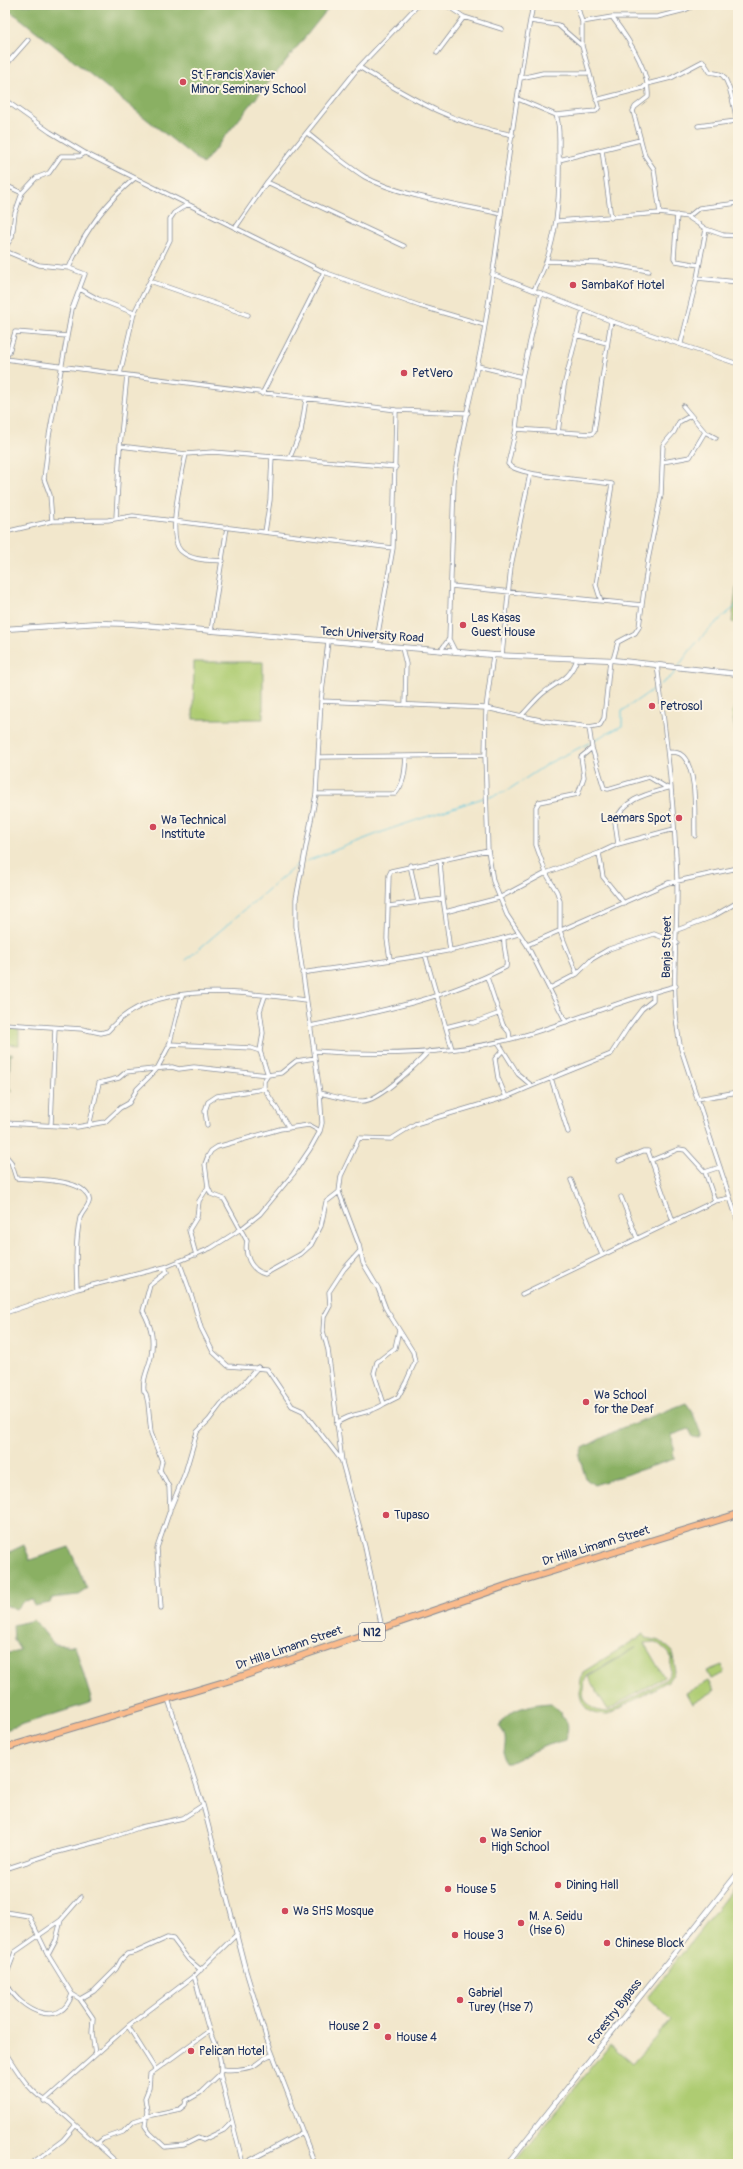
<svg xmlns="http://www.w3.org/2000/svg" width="743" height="2169" font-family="Pangolin,sans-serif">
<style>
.green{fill:#aecc72;stroke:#647e68;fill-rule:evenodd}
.forest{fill:#8ab064;stroke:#527061}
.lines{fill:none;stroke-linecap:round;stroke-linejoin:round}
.stream{stroke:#62c7df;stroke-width:1}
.minor-casing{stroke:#868b95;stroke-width:5}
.tertiary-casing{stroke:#868b95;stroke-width:6}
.trunk-casing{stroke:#868b95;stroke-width:8}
.minor{stroke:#fff;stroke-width:3.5}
.tertiary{stroke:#fff;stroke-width:4.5}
.trunk{stroke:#fabb8c;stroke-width:6}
.poi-dot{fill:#d1495b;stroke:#fcf5e5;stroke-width:1.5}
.labels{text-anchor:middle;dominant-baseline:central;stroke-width:4;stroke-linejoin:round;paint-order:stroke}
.shield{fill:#fcf5e5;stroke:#5e6a86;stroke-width:1}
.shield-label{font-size:11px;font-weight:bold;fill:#1b2f5e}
.poi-label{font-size:12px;fill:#1b2f5e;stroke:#fcf5e5;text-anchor:start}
.street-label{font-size:12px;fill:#1b2f5e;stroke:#fcf5e5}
</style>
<rect width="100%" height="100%" fill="#fcf5e5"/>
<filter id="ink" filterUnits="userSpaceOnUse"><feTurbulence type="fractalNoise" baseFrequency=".025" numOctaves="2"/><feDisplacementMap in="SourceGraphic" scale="8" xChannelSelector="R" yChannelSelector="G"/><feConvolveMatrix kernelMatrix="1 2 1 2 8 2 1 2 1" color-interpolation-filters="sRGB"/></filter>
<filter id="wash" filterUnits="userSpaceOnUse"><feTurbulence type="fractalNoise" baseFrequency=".012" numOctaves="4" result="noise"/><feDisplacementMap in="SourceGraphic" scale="16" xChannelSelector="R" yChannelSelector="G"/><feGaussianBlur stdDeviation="0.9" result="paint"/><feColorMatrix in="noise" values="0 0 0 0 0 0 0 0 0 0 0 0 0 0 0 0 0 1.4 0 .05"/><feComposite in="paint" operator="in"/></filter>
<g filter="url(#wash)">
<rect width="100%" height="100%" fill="#f2e7cc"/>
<!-- green -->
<path class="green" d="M738,573V624L732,622Z
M194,662H263V719H193Z
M738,702V749L732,712Z
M6,1028L19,1029V1045L5,1044Z
M7,1054H13L10,1056L9,1087L13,1091H5L8,1087L9,1056Z
M644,1634L645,1638L660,1641L672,1651L675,1667L673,1674L668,1681L608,1715C580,1715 576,1696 583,1672ZM652,1642L659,1644L669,1653L671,1659L670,1673L666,1679L608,1712C586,1712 577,1694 587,1676L637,1647L588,1677L608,1710L664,1677L644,1643Z
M722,1665L725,1673L711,1679L707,1671Z
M708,1681L714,1691L692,1704L686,1693Z
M738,1882V2164H513L610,2045L632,2064L671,2020L648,1997Z"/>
<!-- forest -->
<path class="forest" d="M5,5H331L203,164L17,16L5,9Z
M686,1403L692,1411L701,1434L699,1438L693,1437L689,1429L672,1435L674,1459L594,1485L586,1479L579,1456L583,1448L619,1429Z
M24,1545L30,1560L69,1547L87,1589L78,1595L52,1598L50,1603L34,1606L33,1600L24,1601L16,1609L5,1605V1554Z
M34,1620L54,1644L75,1646L92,1702L5,1730V1654L20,1650L14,1640L13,1625Z
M551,1703L561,1712L562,1717C571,1722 567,1731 566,1740L545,1746L509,1763H505C500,1749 512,1742 499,1726C508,1708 532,1704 551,1703Z"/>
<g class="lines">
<!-- stream -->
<path class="stream" d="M679,666C694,642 714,624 736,606L738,601
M661,684L672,676L677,669
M592,741L622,726V711L658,686
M489,797L505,792L549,763L589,743
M307,861L390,829L486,797
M186,960L298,864"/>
</g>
</g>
<g filter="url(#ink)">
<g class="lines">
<!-- minor casing -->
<g class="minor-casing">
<path id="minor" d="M446,5L464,17L502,29
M612,17C628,38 650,70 648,97L635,107L633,111L645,156L654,169L660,213
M530,21L558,25L582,46
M582,22L612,17H657L685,10L695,5
M437,53L464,17
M5,66L28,40
M359,67C413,99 450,123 513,135
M521,78L543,73H588
M518,99L556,115L596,111L599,107L582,46V22L577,5
M5,100L50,132L85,153L324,272L420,306L485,325
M596,100L643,88L647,84L671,78L703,61L710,72C713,73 719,73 722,75C731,82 736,117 738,129
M698,126L736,121
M307,133C326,148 344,164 365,177C399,196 462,205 501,214
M602,150L611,218
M559,160L640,140
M267,182L404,246
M5,185L22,193
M677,215L674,258L676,261L699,265
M688,217L699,208L738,203
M557,221L660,213L688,217L706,229L723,235L738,236
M236,227L267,182L359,67L418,5
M5,248L12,237L15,213L22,193L36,178L49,173L61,156H80L85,153
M5,251L39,265L69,268L85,274L72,309L49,436L44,479L50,495L52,521
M547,261L602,263L649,271
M69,268C83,234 106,202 135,178
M492,274L611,321L738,364
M697,278L738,282
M150,281L248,315
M80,289L98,299L134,313
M534,290C558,243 560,201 559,149C559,138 560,125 556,115
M541,293L522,377L516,429L508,464C517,476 593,481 612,484L596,585L601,601
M576,335L607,343
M681,343L697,278L706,229
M5,359L396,410L468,413
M5,359L9,352L15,332L67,336
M478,366L522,377
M120,374L134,313L170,240V219L174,213L188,204
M262,394L324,272
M683,406L705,432
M516,429L591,434L594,432L611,321
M558,433L564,386L583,310
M120,446L186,454L213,452L396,467
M186,454C182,474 166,537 181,551C192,561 209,560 223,561
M290,457L301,431L306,399
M663,462L690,457L705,432L716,438
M116,518L120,446L127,375
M5,532L52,521L108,520L133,516L393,548
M265,532L270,500L272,456
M451,586L642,605
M5,619V629
M211,631L227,527
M376,645L393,548L396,410
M402,648L406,664L405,705
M441,650L449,639
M455,651L449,639L454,482C460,429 477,378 485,325C502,219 512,111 533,5
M493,655L486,708L485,755L488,850L493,881L507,915L527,945L566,1022
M502,655L511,566L530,474
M613,660L618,642L635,633L639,627L648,560L661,495L663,445L674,432L679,422L690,416
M657,664C666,737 675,809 677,882C678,936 669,998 681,1049L738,1222
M321,701L486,708L545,721L589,727L592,748L604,788L608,789L649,777L667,788
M522,715C529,708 535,700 542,694C559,680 569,681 577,659
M589,727L600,725L604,718L610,660
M668,752C674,752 679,752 683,756C698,772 694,815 695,836
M319,757L485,755
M316,794H395C405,783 405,770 406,756
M618,844L615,822C623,799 647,794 668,788
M599,853L603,877L624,903
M440,861L443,899
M410,865L418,902
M389,906L443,899L445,912L499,898L546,873L599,853L618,844L674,829
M445,912L450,951
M677,930L712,917L738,902
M527,945L668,883L738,868
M425,954L452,1049
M390,959L387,939L389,875L391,871L488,850
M302,973C374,962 449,955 518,934
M577,974L560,931V901L557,892L546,873L536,845V807L539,802L578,794L584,777L581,757L592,748
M487,977L503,1025L509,1032L510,1039
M550,988L577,974L592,959L609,949L654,934L677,943
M5,1024L82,1029L101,1033L108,1031C153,977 244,993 306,1000
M310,1026C377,1012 445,999 506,967C508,957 503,949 504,938
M446,1027L466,1022L473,1023L500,1013
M498,1042L518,1074L532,1086L611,1054L629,1026L642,1009L653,1000V992
M169,1044L251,1048L260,1051
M503,1050L495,1059L498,1078L506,1097
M314,1051C382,1056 456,1055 522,1036C574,1021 624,999 676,986
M551,1078L568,1132
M264,1088L289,1128
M320,1093C334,1096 350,1102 363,1101C379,1101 418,1063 429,1051
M697,1099L738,1092
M5,1123L77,1127L105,1122L120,1108L129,1103L137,1089L157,1069L169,1046L182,995
M51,1125L55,1028
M207,1125L205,1111L208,1102L217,1096L258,1090L264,1088V1081L268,1075L260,1051L263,1033L260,1011L265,996
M89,1126L99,1083L119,1078L126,1072L172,1067L179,1069L194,1067L268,1075L281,1073L296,1061L315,1058
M5,1155L11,1162L16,1178C34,1180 76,1178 87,1194C94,1203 83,1209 80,1218C75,1242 76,1266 77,1289
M652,1160L679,1149L685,1150L705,1172L720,1167
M619,1161L643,1151H648L673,1221
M705,1172L715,1201
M571,1180L602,1255
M208,1187L211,1194L224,1199L247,1241C244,1254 250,1270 265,1274L301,1254L311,1245L321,1226L326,1202L339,1192L341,1176L359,1138L391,1139L415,1124L506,1097L532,1086
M339,1192L359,1245L363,1263L378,1288L386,1309L413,1352L415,1362L406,1382L398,1397L384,1404
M621,1197L637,1238
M360,1251L344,1269L329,1292L330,1306L324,1317L323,1331L328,1350L342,1462L365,1547L382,1628
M196,1255L189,1230L197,1217L199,1201L208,1187L205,1164L208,1156L211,1151L217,1147L280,1129L309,1125L320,1131
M179,1261L192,1297L201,1328L213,1352L228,1366L267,1369L292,1406L303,1411L342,1461
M522,1294L715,1201L730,1198
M5,1313L77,1289L165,1267L211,1248L241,1229L260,1214L293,1174L310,1149L320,1131L322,1123L320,1093L296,926V899L316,794L321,701L328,642
M336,1424C350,1412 369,1415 384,1404L374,1373L377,1362L395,1348L399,1330
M171,1507L185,1473L197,1432L209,1420L221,1404L245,1382L258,1367
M161,1608L157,1548L170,1510L169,1487L160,1470L162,1461L151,1433L148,1403L146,1394L144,1391C142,1379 148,1370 151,1357C154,1338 152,1328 143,1311L150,1285L167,1272L165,1267
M168,1699L203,1805L246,1971L266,2037L315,2164
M5,1869L54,1853L104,1840L141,1827L183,1818L203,1805
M5,1912L29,1916L48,1955L72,1994L80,1999L93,2018L92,2033L95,2054
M48,1955L56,1940L61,1920L81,1897
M194,1976C200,1994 203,2012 209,2030C214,2044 224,2059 220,2074L243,2164L303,2132
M5,1978L15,1952L61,1920
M5,1986H8C20,2009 61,2031 72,1994
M80,1999L94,1991L116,1969L121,1960L127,1954L136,1952L167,1938L173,1939L188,1959L201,1970
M128,2026L155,2069
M209,2031L150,2074L149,2088L145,2098L147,2111L145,2126L150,2133L165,2147L184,2145L198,2138L203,2140L224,2130L232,2122
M5,2052C16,2069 31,2096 51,2103L119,2164
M222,2069C230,2071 246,2069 253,2066C260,2063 264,2056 272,2055
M44,2101L128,2026L194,1976L237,1934
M97,2144L103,2139L123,2132L134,2121L152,2115L180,2109L185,2105L186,2101L200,2093L220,2074
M31,2164L63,2140L75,2126"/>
</g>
<!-- tertiary casing -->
<g class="tertiary-casing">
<path id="tertiary" d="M5,629L99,623L132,624L493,655L613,660L738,674
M507,2164L738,1873"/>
</g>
<!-- trunk casing -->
<g class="trunk-casing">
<path id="trunk" d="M5,1748L234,1679L514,1583L738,1514"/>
</g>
<!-- minor -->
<use href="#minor" class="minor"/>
<!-- tertiary -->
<use href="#tertiary" class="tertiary"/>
<!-- trunk -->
<use href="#trunk" class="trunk"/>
</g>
</g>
<!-- markers -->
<g class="poi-dot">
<circle cx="183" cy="82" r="4"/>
<circle cx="573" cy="285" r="4"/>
<circle cx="404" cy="373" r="4"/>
<circle cx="463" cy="625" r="4"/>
<circle cx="652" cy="706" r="4"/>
<circle cx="679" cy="818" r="4"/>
<circle cx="153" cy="827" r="4"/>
<circle cx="586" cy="1402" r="4"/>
<circle cx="386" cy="1515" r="4"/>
<circle cx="483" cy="1840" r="4"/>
<circle cx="558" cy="1885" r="4"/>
<circle cx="448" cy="1889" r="4"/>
<circle cx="285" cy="1911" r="4"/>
<circle cx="521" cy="1923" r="4"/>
<circle cx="455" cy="1935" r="4"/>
<circle cx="607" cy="1943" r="4"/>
<circle cx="460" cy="2000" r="4"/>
<circle cx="377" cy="2026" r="4"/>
<circle cx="388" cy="2037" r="4"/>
<circle cx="191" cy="2051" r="4"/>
</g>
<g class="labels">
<!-- shield labels -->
<rect class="shield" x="359" y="1623" width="26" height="18" rx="3"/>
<g class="shield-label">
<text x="372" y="1632">N12</text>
</g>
<!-- poi labels -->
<g class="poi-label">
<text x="191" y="75">St Francis Xavier<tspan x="191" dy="14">Minor Seminary School</tspan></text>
<text x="581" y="285">SambaKof Hotel</text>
<text x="412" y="373">PetVero</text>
<text x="471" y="618">Las Kasas<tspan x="471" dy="14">Guest House</tspan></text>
<text x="660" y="706">Petrosol</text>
<text x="671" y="818" text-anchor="end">Laemars Spot</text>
<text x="161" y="820">Wa Technical<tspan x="161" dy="14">Institute</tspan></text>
<text x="594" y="1395">Wa School<tspan x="594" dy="14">for the Deaf</tspan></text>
<text x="394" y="1515">Tupaso</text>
<text x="491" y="1833">Wa Senior<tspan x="491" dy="14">High School</tspan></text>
<text x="566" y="1885">Dining Hall</text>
<text x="456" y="1889">House 5</text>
<text x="293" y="1911">Wa SHS Mosque</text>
<text x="529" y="1916">M. A. Seidu<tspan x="529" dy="14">(Hse 6)</tspan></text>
<text x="463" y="1935">House 3</text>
<text x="615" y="1943">Chinese Block</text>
<text x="468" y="1993">Gabriel<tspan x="468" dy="14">Turey (Hse 7)</tspan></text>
<text x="369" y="2026" text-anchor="end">House 2</text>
<text x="396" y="2037">House 4</text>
<text x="199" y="2051">Pelican Hotel</text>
</g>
<!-- street labels -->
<g class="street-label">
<text transform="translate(372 635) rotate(4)">Tech University Road</text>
<text transform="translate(667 947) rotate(-89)">Banja Street</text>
<text transform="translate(596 1546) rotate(-17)">Dr Hilla Limann Street</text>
<text transform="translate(289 1648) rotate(-19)">Dr Hilla Limann Street</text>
<text transform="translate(615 2012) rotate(-52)">Forestry Bypass</text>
</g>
</g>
<!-- margin -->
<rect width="743" height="2169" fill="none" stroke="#fcf5e5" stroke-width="20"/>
</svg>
